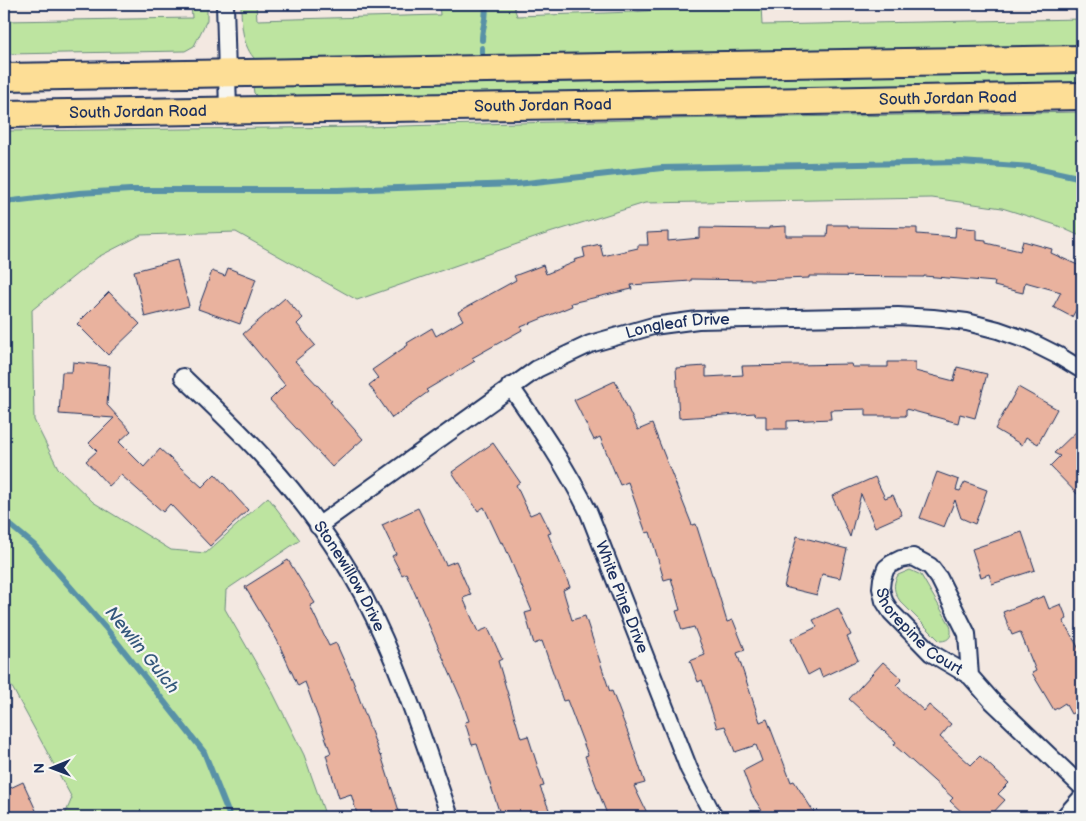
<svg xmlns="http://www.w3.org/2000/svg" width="1086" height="821" font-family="'Balsamiq Sans',sans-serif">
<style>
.green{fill:#bde4a0;stroke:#6c8a7f}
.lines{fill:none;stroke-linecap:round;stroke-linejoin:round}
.stream{stroke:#5891a7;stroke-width:6}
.building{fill:#e9b29e;stroke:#1b2f5e}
.minor-casing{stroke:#1b2f5e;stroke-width:20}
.primary-casing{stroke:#1b2f5e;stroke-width:30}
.minor{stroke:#f6f6f2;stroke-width:16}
.primary{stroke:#fdde96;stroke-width:26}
.labels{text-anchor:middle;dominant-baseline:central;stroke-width:4.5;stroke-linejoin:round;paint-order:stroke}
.street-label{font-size:16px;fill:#1b2f5e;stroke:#f6f6f2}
.water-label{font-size:18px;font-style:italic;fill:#34587c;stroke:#f6f6f2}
</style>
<rect width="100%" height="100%" fill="#f3e8e1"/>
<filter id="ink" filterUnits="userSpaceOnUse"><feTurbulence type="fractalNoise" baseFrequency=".02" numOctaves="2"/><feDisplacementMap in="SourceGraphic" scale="10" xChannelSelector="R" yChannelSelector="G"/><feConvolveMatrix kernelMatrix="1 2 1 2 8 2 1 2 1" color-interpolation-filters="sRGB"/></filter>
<g filter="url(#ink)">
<!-- green -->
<path class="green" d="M191,4H207V20L194,46L185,51L6,54L4,52V21L192,18Z
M241,4H256L257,20L440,15L439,4H513L517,16L633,12L726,4H761L762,25L1082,19V46L256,60C242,47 241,22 241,4Z
M1082,72V85L260,99L254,93L253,86L575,82Z
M1082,112V237L1056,225L1002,208L932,198L645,203L543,235L357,300L236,232L141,235L98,257L32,310L34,420L58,468L93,502L171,550L206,553L268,497L300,540L226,590L225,609L271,689L304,755L326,817H64L72,798L13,689L4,676V131L364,127L669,119Z
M910,570L921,575L950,625C953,635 950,641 940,641L900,601C894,592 892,585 898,575Z"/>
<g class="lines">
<!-- stream -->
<path class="stream" d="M482,40C482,25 488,18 485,4
M482,48V56
M4,202L79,193L130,190H338L517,184L662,168L961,162L1032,167L1082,178
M4,520L34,545L105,627L204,752L230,817"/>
</g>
<!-- building -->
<path class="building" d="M828,225H848V227L917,228V234L955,237L956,227L976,229V239L986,240V243L1020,251L1023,241L1052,249L1051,253L1082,267V310L1077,308L1072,317L1053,307L1061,292L1025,282L1023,293L994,286L995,282L924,276V277L809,276V278L758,280L691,279V281L631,285L632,289L571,303L572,306L521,327L522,330L472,358L475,361L426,390L428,392L392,418L369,385L378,378L372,370L408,345L407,343L432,328L436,336L463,320L458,312L516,280L514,276L543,265L546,274L575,262L574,260L585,257L583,248L600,244L603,256L638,248V245H648L647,233L668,232V241L700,238V228L769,229V227L786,226V236H827Z
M177,260L189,306L145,317L134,271Z
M228,268L256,279L240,324L198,309L212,271L225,276Z
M109,292L140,324L108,355L77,324Z
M285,298L303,318L297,324L315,345L295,361L332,401L330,402L363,439L332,467L270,400L285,385L243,334Z
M73,362L110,366L107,405L131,431L119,442L144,467L160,449L202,487L215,474L248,510L210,546L170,504L163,512L121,475L109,486L86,461L97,451L89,443L114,418L59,414L62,372H72Z
M888,362H915V371L954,381L957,367L987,374L975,418L960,414L958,423L906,409V416H866V409L830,410L831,419L787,421V429H766V416H756L755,413L679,418L676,368L706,366V377L743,375L742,366L851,364L852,367H888Z
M615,381L638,430L652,424L692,525L696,524L712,575H713L727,622L733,620L745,650L737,653L760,722L767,719L791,782L794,781L817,817H766L752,795L743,771L762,761L756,745L735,752L725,726L717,728L702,680L698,682L690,661L705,655L694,627L682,630L676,611L680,610L671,578L664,580L650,532L646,533L628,482L620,485L600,437L594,440L574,400Z
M1018,387L1057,409L1038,444L1026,437L1022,445L995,429Z
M1082,426V499L1050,466L1060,456L1054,453Z
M493,443L520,482L516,485L530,515L540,511L551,533L548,534L570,587L563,590L572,620L585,616L610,692L612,691L631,741L645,783L634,786L649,817H608L585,756L588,755L567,700L563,701L542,641L534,644L525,613L532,611L503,542L501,543L484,507L478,511L452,472Z
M937,472L959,480L956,490L960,491L965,482L987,490L975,524L961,518L955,500L944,527L920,518Z
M875,477L885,498L893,495L902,515L875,527L861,494L850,537L832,496Z
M418,508L446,565L456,561L471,595L463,598L478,632L488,628L502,659L498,661L521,738L528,736L544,786L540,787L552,817H501L477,744L472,745L465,722L469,721L462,701L406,573L402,575L392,556L396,554L382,525Z
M1022,532L1035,570L992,584L989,574L981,577L972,549Z
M797,536L847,549L840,578L822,574L817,595L784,587Z
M288,560L315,603L310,606L329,646L336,643L353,681L380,756L381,755L401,817H358L351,794L339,798L326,755L331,753L305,682L298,686L277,640L245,587Z
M1044,596L1049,609L1061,604L1067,619L1063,621L1082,654V708L1071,714L1065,703L1054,710L1032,673L1036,671L1020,632L1012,635L1003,612Z
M838,608L851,635L847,637L858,660L822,677L819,669L808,675L791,639L817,627L813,620Z
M883,662L902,679L896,685L924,711L929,705L951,724L940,737L971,765L980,756L1009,783L998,794L1005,800L989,817H967L950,801L953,798L894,745L896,742L849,699Z
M23,782L39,817H4V791Z"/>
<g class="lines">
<!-- minor casing -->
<g class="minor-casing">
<g id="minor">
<path d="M225,4L228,110"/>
<path id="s1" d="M183,377C211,404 240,431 266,460C302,499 338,549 363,595C400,666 424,742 450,817"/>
<path id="s2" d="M510,386C539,427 567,468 589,513L689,769L714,817"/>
<path id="s3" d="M318,526L537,369L590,344L653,326L698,320L898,316L933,318L967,322L998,330L1029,341L1059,356L1082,370"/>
<path id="s4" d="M970,676L967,634L939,578L930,566L913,557L901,559L891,564L886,568L882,579L881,588L884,601L891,612L931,653L970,676L992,701L1082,787"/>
<path d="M1064,817L1082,797"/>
</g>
</g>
<!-- primary casing -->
<g class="primary-casing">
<g id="primary">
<path d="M4,77L1082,59"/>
<path id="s5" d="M4,114L639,104L1082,96"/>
</g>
</g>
<!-- minor -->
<use href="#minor" class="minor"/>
<!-- primary -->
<use href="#primary" class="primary"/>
</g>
</g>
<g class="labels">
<!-- street labels -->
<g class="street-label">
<text stroke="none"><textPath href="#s5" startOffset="944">South Jordan Road</textPath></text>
<text stroke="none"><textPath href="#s5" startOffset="539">South Jordan Road</textPath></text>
<text stroke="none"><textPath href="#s5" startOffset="134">South Jordan Road</textPath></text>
<text stroke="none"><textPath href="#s3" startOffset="418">Longleaf Drive</textPath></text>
<text stroke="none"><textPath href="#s1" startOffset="261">Stonewillow Drive</textPath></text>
<text stroke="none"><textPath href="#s2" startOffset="240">White Pine Drive</textPath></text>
<text stroke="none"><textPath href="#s4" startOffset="249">Shorepine Court</textPath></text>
</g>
<!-- water labels -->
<g class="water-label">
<text transform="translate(142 650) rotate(51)">Newlin Gulch</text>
</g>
</g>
<!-- margin -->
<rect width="1086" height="821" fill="none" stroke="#f6f6f2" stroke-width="20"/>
<rect x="10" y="10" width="1066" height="801" fill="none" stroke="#1b2f5e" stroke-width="2" filter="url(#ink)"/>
<!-- north arrow -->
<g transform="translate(52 768) rotate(269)" stroke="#f6f6f2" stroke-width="4" paint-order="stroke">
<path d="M0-4L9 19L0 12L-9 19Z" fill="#1b2f5e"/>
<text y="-8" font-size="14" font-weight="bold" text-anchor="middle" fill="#1b2f5e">N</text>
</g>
</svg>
